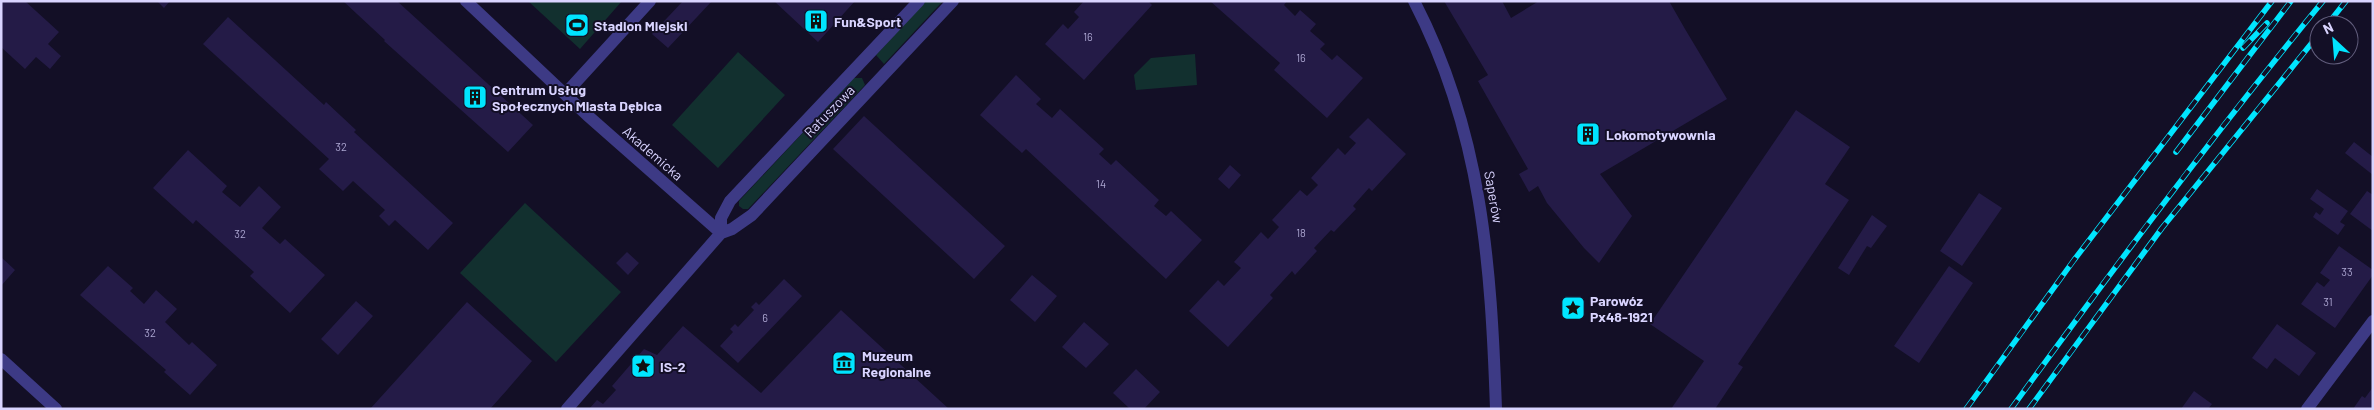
<svg xmlns="http://www.w3.org/2000/svg" width="2374" height="410" font-family="Barlow,sans-serif">
<style>
.green{fill:#12302f}
.building{fill:#241b47}
.lines{fill:none;stroke-linecap:round;stroke-linejoin:round}
.minor{stroke:#3d3a85;stroke-width:12}
.tertiary{stroke:#3d3a85;stroke-width:12}
.rail-casing{stroke:#00e5ff;stroke-width:5.5}
.rail{stroke:#130f26;stroke-width:4;stroke-dasharray:11;stroke-linecap:butt}
.labels{text-anchor:middle;dominant-baseline:central;stroke-width:4;stroke-linejoin:round;paint-order:stroke}
.number-label{font-size:11px;fill:#aca6d1}
.poi-label{font-size:14px;font-weight:bold;fill:#d9d4ff;stroke:#130f26;text-anchor:start}
.street-label{font-size:14px;fill:#d9d4ff;stroke:#130f26}
</style>
<rect width="100%" height="100%" fill="#130f26"/>
<!-- green -->
<path class="green" d="M528,1H622L580,49Z
M926,1H943L884,64L876,55Z
M738,52L785,95L718,168L672,125Z
M1195,54L1197,85L1136,90L1134,75L1151,58Z
M854,78H862L865,85L748,209H743L739,206V201Z
M525,203L621,292L556,362L460,273Z"/>
<!-- building -->
<path class="building" d="M1,1H25L59,32L48,44L61,56L50,69L36,57L25,69L1,47Z
M157,1H170L164,8Z
M343,1H397L533,125L508,152L384,41L385,40Z
M683,1H712L668,48L652,34Z
M774,1H855L818,42Z
M1084,1H1148L1152,5L1084,80L1045,44L1063,24L1068,29L1079,17L1074,12Z
M1210,1H1287L1284,5L1295,16L1300,10L1316,24L1310,31L1325,44L1320,49L1332,60L1337,55L1363,78L1327,118L1274,70L1280,63Z
M1444,1H1502L1511,18L1539,1H1669L1685,29L1727,99L1600,174L1632,216L1599,263L1584,248L1547,203L1538,186L1529,192L1519,174L1528,169L1478,81L1488,75Z
M228,17L324,105L326,102L356,130L354,132L453,223L428,250L395,220L389,226L379,216L385,210L353,181L343,191L319,169L329,159L203,44Z
M1016,75L1041,99L1036,104L1052,118L1060,109L1104,149L1099,154L1111,165L1116,160L1159,200L1154,206L1166,216L1171,211L1202,240L1166,279L1026,149L1022,153L980,115Z
M1796,110L1850,147L1825,184L1849,200L1738,364L1743,367L1715,409H1671L1704,361L1650,324Z
M864,116L1005,246L974,279L833,149Z
M1368,118L1406,154L1372,191L1369,188L1353,206L1356,209L1334,232L1331,230L1314,248L1317,251L1295,275L1292,271L1270,295L1273,298L1228,347L1189,311L1218,280L1224,286L1241,268L1234,262L1261,232L1268,239L1279,227L1272,220L1300,190L1307,196L1318,185L1311,178L1338,148L1345,155L1356,143L1349,137Z
M2354,142L2373,157V175L2345,153Z
M188,150L227,186L222,192L240,207L259,186L281,207L262,228L280,244L285,239L325,275L290,313L250,276L254,272L196,220L193,224L153,188Z
M1230,165L1241,175L1229,189L1218,179Z
M2317,189L2348,211L2340,222L2345,225L2338,235L2313,217L2316,212L2320,215L2324,209L2310,199Z
M2367,191L2373,195V231L2350,214Z
M1979,193L2002,208L1962,266L1940,251Z
M1872,215L1887,226L1871,248L1867,246L1849,275L1838,268Z
M2339,246L2373,270V275L2335,328L2301,304L2317,282L2324,287L2330,280L2320,273Z
M627,252L639,263L628,275L616,263Z
M1,257L15,270L1,286Z
M108,266L133,288L130,291L144,304L156,290L177,309L165,322L189,345L192,342L217,365L190,395L164,372L166,370L80,295Z
M1949,266L1973,283L1919,363L1894,346Z
M1032,275L1057,296L1035,322L1010,300Z
M784,279L802,296L738,363L720,346L733,332L730,329L735,324L738,327L754,310L751,307L756,302L759,305Z
M356,301L373,316L338,355L321,339Z
M467,302L532,361L507,390L490,409H370Z
M841,310L949,409H589L597,400L603,404L616,390L612,386L644,349L657,355L683,326L761,393Z
M1084,322L1109,344L1086,368L1062,347Z
M2277,324L2316,353L2299,376L2275,358L2267,369L2252,358Z
M1136,369L1160,392L1144,409H1130L1113,393Z
M2373,387V409H2353L2362,396L2365,398Z
M2194,391L2212,404L2208,409H2181Z"/>
<g class="lines">
<!-- minor -->
<path class="minor" d="M466,1L587,115L721,233
M1414,1C1482,132 1491,264 1496,409
M565,94L650,1
M721,233V218L730,201L919,1
M567,409L721,233L732,229L752,215L953,1
M2307,409L2373,321"/>
<!-- tertiary -->
<path class="tertiary" d="M1,359L56,409"/>
<!-- rail casing -->
<g class="rail-casing">
<path id="rail" d="M2327,25L2346,1
M2243,48L2267,23
M2176,152L2291,1
M1966,409L2074,260L2272,1
M2011,409C2112,270 2214,134 2323,1
M2029,409L2162,228L2319,34"/>
</g>
<!-- rail -->
<use href="#rail" class="rail"/>
</g>
<!-- icons -->
<defs>
<g id="building-square" transform="scale(1.25)"><rect x="-9" y="-9" width="18" height="18" rx="4" fill="#00e5ff" stroke="#130f26"/><path d="M-4-6H4V6H1V3H-1V6H-4ZM-2.5-4.3h1.7v1.8h-1.7ZM.8-4.3h1.7v1.8H.8ZM-2.5-1h1.7V.8h-1.7ZM.8-1h1.7V.8H.8Z" fill="#111"/></g>
<g id="stadium-square" transform="scale(1.25)"><rect x="-9" y="-9" width="18" height="18" rx="4" fill="#00e5ff" stroke="#130f26"/><path d="M0-5a6.5 5 0 1 0 0 10a6.5 5 0 1 0 0-10ZM-3.5-1.8h7v3.6h-7Z" fill="#111"/></g>
<g id="sight-square" transform="scale(1.25)"><rect x="-9" y="-9" width="18" height="18" rx="4" fill="#00e5ff" stroke="#130f26"/><path d="M0-6L1.8-2.2L6-1.7L2.9 1.2L3.7 5.4L0 3.3L-3.7 5.4L-2.9 1.2L-6-1.7L-1.8-2.2Z" fill="#111"/></g>
<g id="museum-square" transform="scale(1.25)"><rect x="-9" y="-9" width="18" height="18" rx="4" fill="#00e5ff" stroke="#130f26"/><path d="M0-6L6-3V-2H-6V-3ZM-5-1h2V3h-2ZM-1-1h2V3h-2ZM3-1h2V3H3ZM-6 4H6V6H-6Z" fill="#111"/></g>
</defs>
<g fill-rule="evenodd">
<use href="#building-square" x="816" y="21"/>
<use href="#stadium-square" x="577" y="25"/>
<use href="#building-square" x="475" y="97"/>
<use href="#building-square" x="1588" y="134"/>
<use href="#sight-square" x="1573" y="308"/>
<use href="#museum-square" x="844" y="363"/>
<use href="#sight-square" x="643" y="366"/>
</g>
<g class="labels">
<!-- number labels -->
<g class="number-label">
<text x="1088" y="36">16</text>
<text x="1301" y="57">16</text>
<text x="341" y="146">32</text>
<text x="1101" y="183">14</text>
<text x="1301" y="232">18</text>
<text x="240" y="233">32</text>
<text x="2347" y="271">33</text>
<text x="2328" y="301">31</text>
<text x="765" y="317">6</text>
<text x="150" y="332">32</text>
</g>
<!-- poi labels -->
<g class="poi-label">
<text x="834" y="21">Fun&amp;Sport</text>
<text x="594" y="25">Stadion Miejski</text>
<text x="492" y="89">Centrum Usług<tspan x="492" dy="16">Społecznych Miasta Dębica</tspan></text>
<text x="1606" y="134">Lokomotywownia</text>
<text x="1590" y="300">Parowóz<tspan x="1590" dy="16">Px48-1921</tspan></text>
<text x="862" y="355">Muzeum<tspan x="862" dy="16">Regionalne</tspan></text>
<text x="660" y="366">IS-2</text>
</g>
<!-- street labels -->
<g class="street-label">
<text transform="translate(829 111) rotate(-46)">Ratuszowa</text>
<text transform="translate(653 153) rotate(41)">Akademicka</text>
<text transform="translate(1494 197) rotate(80)">Saperów</text>
</g>
</g>
<!-- border -->
<rect width="2374" height="410" fill="none" stroke="#d9d4ff" stroke-width="5"/>
<!-- north arrow -->
<g transform="translate(2334 40) rotate(334)"><circle r="24" fill="#130f26" stroke="#625e7d"/>
<path d="M0-4L9 19L0 12L-9 19Z" fill="#00e5ff"/>
<text y="-8" font-size="14" font-weight="bold" text-anchor="middle" fill="#d9d4ff">N</text>
</g>
</svg>
